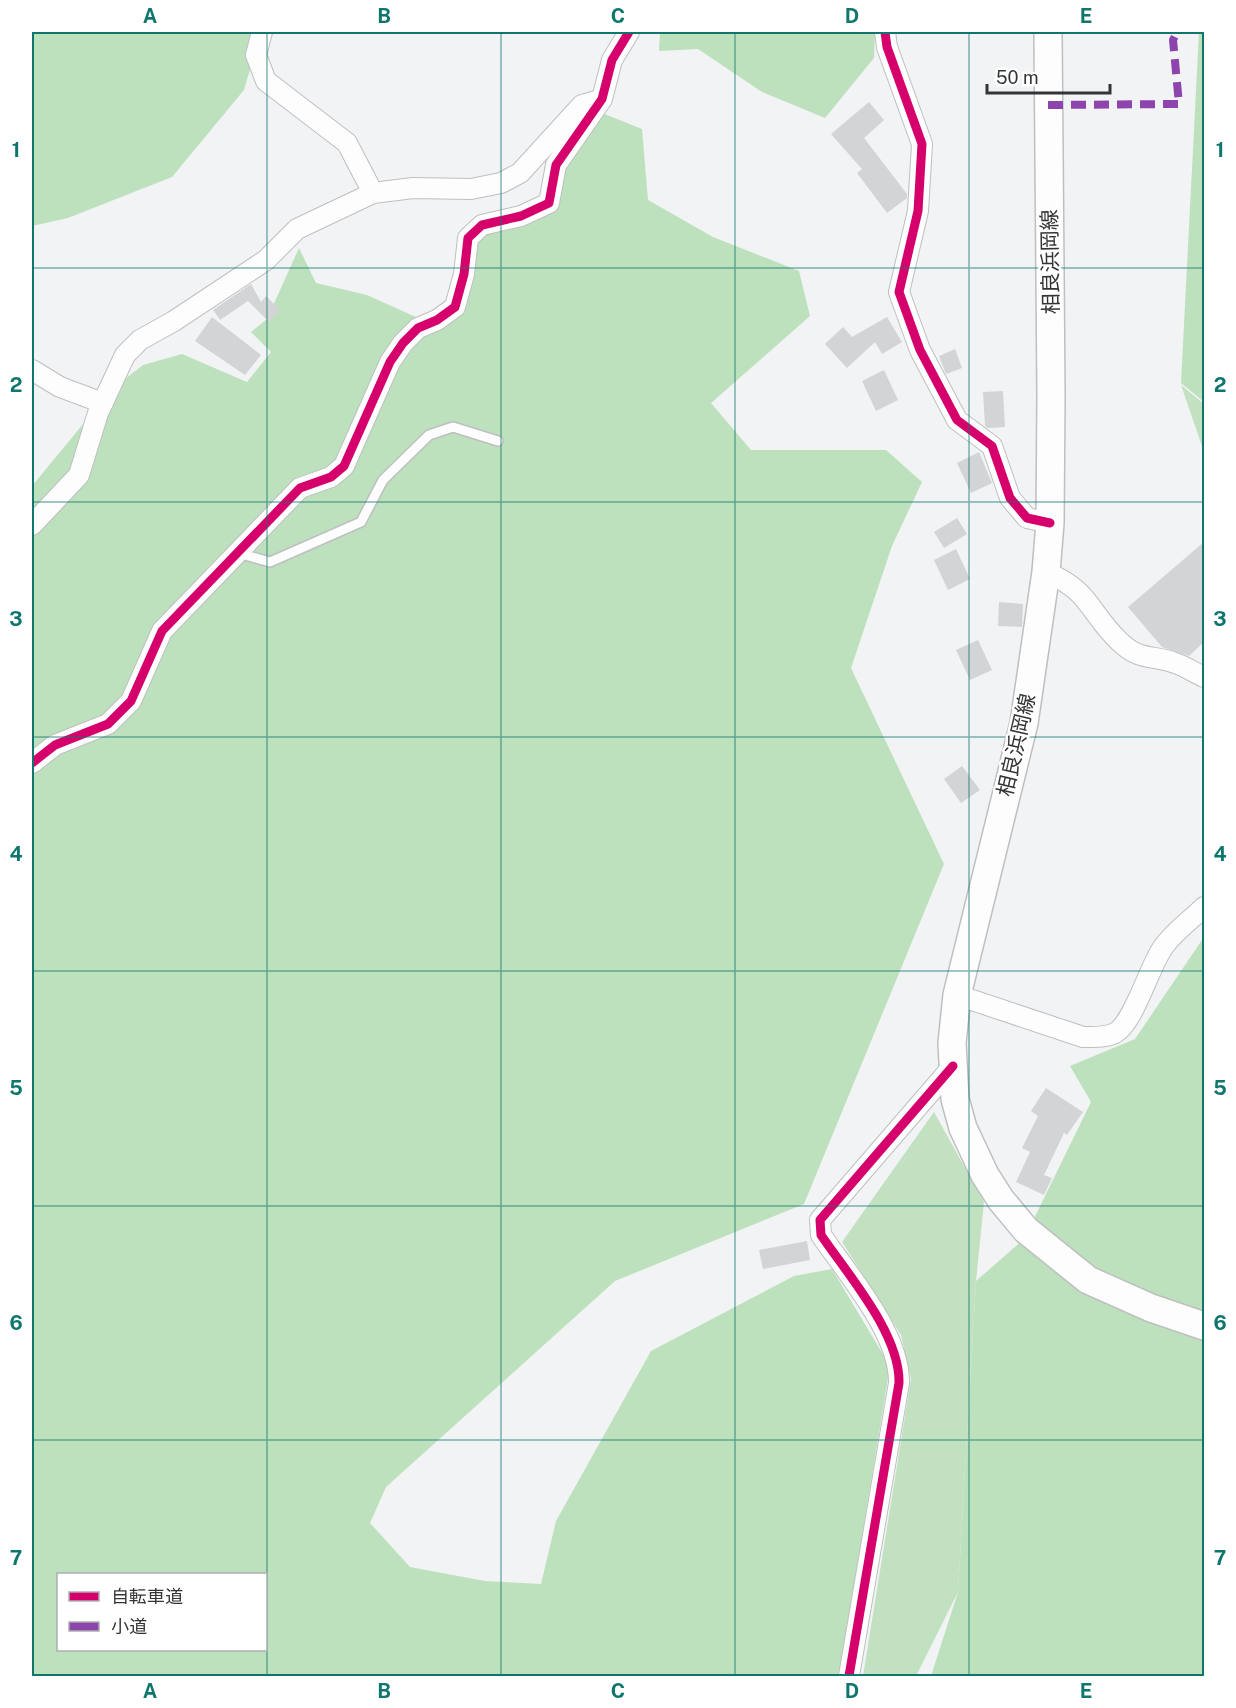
<svg xmlns="http://www.w3.org/2000/svg" width="1236" height="1708" font-family="'Public Sans','Noto Sans JP',sans-serif">
<style>
.green{fill:#c1e1c1}
.forest{fill:#bee1bd;fill-rule:evenodd}
.building{fill:#d3d4d5}
.lines{fill:none;stroke-linecap:round;stroke-linejoin:round}
.service-casing{stroke:#bebfc1;stroke-width:12}
.minor-casing{stroke:#bebfc1;stroke-width:22}
.secondary-casing{stroke:#bebfc1;stroke-width:30}
.service{stroke:#fdfdfe;stroke-width:9}
.minor{stroke:#fdfdfe;stroke-width:20}
.secondary{stroke:#fdfdfe;stroke-width:27}
.quiet{stroke:#8e44ad;stroke-width:8;stroke-dasharray:15 8;stroke-linecap:butt}
.cycleway-casing{stroke:#fff;stroke-width:13}
.cycleway{stroke:#d6006c;stroke-width:9}
.grid{fill:none;stroke:#0f766e;stroke-width:1.5;stroke-opacity:0.55}
.labels{text-anchor:middle;dominant-baseline:central;stroke-width:5;stroke-linejoin:round;paint-order:stroke}
.street-label{font-size:21px;fill:#323435;stroke:#fff}
.neatline{fill:none;stroke:#0f766e;stroke-width:2}
.grid-label{font-size:20px;text-anchor:middle;font-weight:bold;fill:#0f766e}
</style>
<rect width="100%" height="100%" fill="#f1f3f5"/>
<!-- green -->
<path class="green" d="M1181,385L1204,404V452Z
M934,1112L984,1202L976,1281L958,1592L916,1676H863L911,1379L901,1335L842,1242Z"/>
<!-- forest -->
<path class="forest" d="M32,32H261L244,90L172,177L68,218L32,226Z
M660,32H875L874,58L825,118L762,92L698,49L659,51Z
M1199,32H1204V402L1181,383Z
M582,105L642,129L648,200L713,237L799,271L810,316L711,403L751,450H886L922,482L892,546L851,668L944,864L804,1204L615,1281L386,1487L370,1523L410,1567L485,1581L541,1584L556,1521L651,1351L794,1276L832,1269L890,1366L839,1676H32V486L112,389L143,365L182,354L247,382L271,352L251,332L267,319L299,248L316,283L367,295L418,318L381,385L437,320L482,225L549,203ZM58,1574H266V1650H58Z
M1204,937V1676H931L958,1592L976,1281L1024,1239L1091,1102L1070,1066L1135,1039Z"/>
<!-- building -->
<path class="building" d="M869,102L884,120L864,138L907,194V198L887,213L857,173L862,169L831,134Z
M251,284L261,302L266,296L280,310L269,322L248,301L220,320L213,310Z
M212,317L261,355L245,375L195,341Z
M887,317L902,342L882,354L875,342L847,368L825,344L843,327L852,337Z
M955,349L962,368L946,374L939,356Z
M884,370L898,400L876,411L862,381Z
M1003,391L1005,427L988,428L985,426L983,392Z
M979,452L992,483L971,493L957,463Z
M957,518L967,534L944,548L934,532Z
M1204,542V642L1189,656L1162,647L1128,607Z
M956,549L970,579L948,590L934,560Z
M999,602L1023,604L1022,627L998,626Z
M978,640L992,670L970,680L956,650Z
M962,766L980,790L961,803L944,779Z
M1046,1088L1083,1112L1067,1135L1064,1133L1044,1175L1052,1178L1044,1195L1016,1182L1030,1152L1022,1148L1038,1116L1031,1111Z
M807,1241L810,1260L763,1269L759,1250Z"/>
<g class="lines">
<!-- service casing -->
<g class="service-casing">
<path id="service" d="M238,553L270,562L361,522L383,480L429,435L453,427L498,441"/>
</g>
<!-- minor casing -->
<g class="minor-casing">
<path id="minor" d="M262,32L256,55L266,81L347,143L373,193
M885,32L887,47L922,144L918,211L899,292L920,350L957,420L992,446L1010,498L1027,518L1050,523
M32,370L60,387L103,403
M32,525L79,475L98,413L125,355L140,340L174,321L266,260L297,229L373,193L413,188L471,189L501,183L520,173L582,105L599,100
M1046,572C1091,591 1089,613 1120,642C1141,662 1152,654 1175,663C1185,666 1195,673 1204,677
M32,763L55,745L108,724L131,701L162,631L300,488L331,477L344,466L390,362L403,343L418,328L437,320L455,307L464,274L468,238L482,225L521,216L549,203L556,165L602,99L612,60L629,32
M957,995L1083,1037C1094,1037 1105,1038 1115,1033C1133,1024 1149,968 1162,949C1172,933 1191,920 1204,907
M849,1676L899,1383C900,1334 849,1276 821,1235L820,1220L953,1066"/>
</g>
<!-- secondary casing -->
<g class="secondary-casing">
<path id="secondary" d="M1048,32L1051,396L1050,523L1046,572L1024,723L957,995L952,1043L955,1099L963,1128L985,1175L1001,1200L1026,1230L1088,1280L1151,1308L1204,1326"/>
</g>
<!-- service -->
<use href="#service" class="service"/>
<!-- minor -->
<use href="#minor" class="minor"/>
<!-- secondary -->
<use href="#secondary" class="secondary"/>
<!-- quiet -->
<path class="quiet" d="M1048,105L1179,104L1173,40L1177,32"/>
<!-- cycleway casing -->
<g class="cycleway-casing">
<path id="cycleway" d="M885,32L887,47L922,144L918,211L899,292L920,350L957,420L992,446L1010,498L1027,518L1050,523
M32,763L55,745L108,724L131,701L162,631L300,488L331,477L344,466L390,362L403,343L418,328L437,320L455,307L464,274L468,238L482,225L521,216L549,203L556,165L602,99L612,60L629,32
M849,1676L899,1383C900,1334 849,1276 821,1235L820,1220L953,1066"/>
</g>
<!-- cycleway -->
<use href="#cycleway" class="cycleway"/>
</g>
<!-- grid -->
<path class="grid" d="M267,32V1676M501,32V1676M735,32V1676M969,32V1676M32,268H1204M32,502H1204M32,737H1204M32,971H1204M32,1206H1204M32,1440H1204"/>
<g class="labels">
<!-- street labels -->
<g class="street-label">
<text transform="translate(1050 262) rotate(-91)">相良浜岡線</text>
<text transform="translate(1016 745) rotate(-77)">相良浜岡線</text>
</g>
</g>
<!-- border -->
<rect width="1236" height="1708" fill="none" stroke="#ffffff" stroke-width="66"/>
<!-- legend -->
<rect x="57" y="1573" width="210" height="78" fill="#ffffff" stroke="#adaeae" stroke-width="1.5"/>
<rect x="69" y="1592" width="30" height="9" fill="#d6006c" stroke="#adaeae" stroke-width="1.5"/>
<text x="111" y="1603" font-size="18" fill="#323435">自転車道</text>
<rect x="69" y="1622" width="30" height="9" fill="#8e44ad" stroke="#adaeae" stroke-width="1.5"/>
<text x="111" y="1633" font-size="18" fill="#323435">小道</text>
<!-- scale -->
<path d="M987 84v9h123v-9" fill="none" stroke="#323435" stroke-width="3"/>
<text x="996" y="84" font-size="18" fill="#323435" stroke="#ffffff" stroke-width="4.5" paint-order="stroke">50 m</text>
<rect x="33" y="33" width="1170" height="1642" class="neatline"/>
<g class="grid-label">
<text x="150" y="23">A</text>
<text x="384" y="23">B</text>
<text x="618" y="23">C</text>
<text x="852" y="23">D</text>
<text x="1086" y="23">E</text>
<text x="16" y="157">1</text>
<text x="1220" y="157">1</text>
<text x="16" y="392">2</text>
<text x="1220" y="392">2</text>
<text x="16" y="626">3</text>
<text x="1220" y="626">3</text>
<text x="16" y="861">4</text>
<text x="1220" y="861">4</text>
<text x="16" y="1095">5</text>
<text x="1220" y="1095">5</text>
<text x="16" y="1330">6</text>
<text x="1220" y="1330">6</text>
<text x="16" y="1565">7</text>
<text x="1220" y="1565">7</text>
<text x="150" y="1698">A</text>
<text x="384" y="1698">B</text>
<text x="618" y="1698">C</text>
<text x="852" y="1698">D</text>
<text x="1086" y="1698">E</text>
</g>
</svg>
